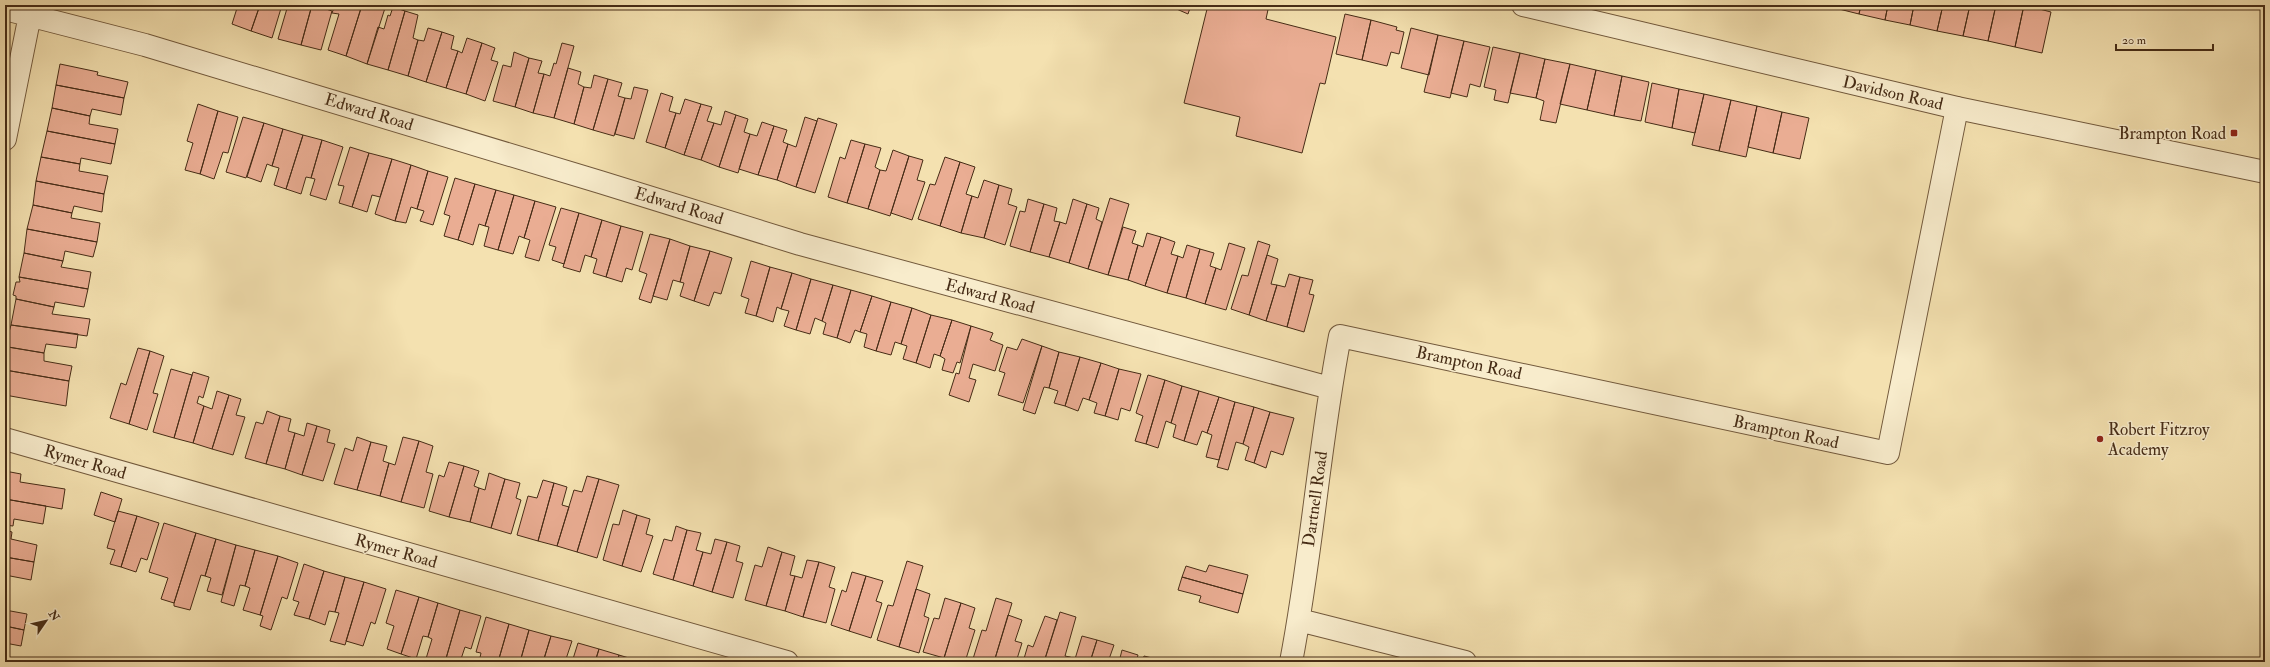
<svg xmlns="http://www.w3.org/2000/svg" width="2270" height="667" font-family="'IM FELL Double Pica',serif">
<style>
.building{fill:#eaad93;stroke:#462c16}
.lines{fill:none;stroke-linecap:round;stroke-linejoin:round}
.minor-casing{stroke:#72593c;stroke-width:24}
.tertiary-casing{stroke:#72593c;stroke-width:24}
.minor{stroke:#f8eccc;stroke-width:22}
.tertiary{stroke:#f8eccc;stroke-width:22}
.poi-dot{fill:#8f2418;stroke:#f8eccc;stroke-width:1.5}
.labels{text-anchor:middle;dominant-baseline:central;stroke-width:3;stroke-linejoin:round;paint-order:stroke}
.street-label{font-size:17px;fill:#462c16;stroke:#f8eccc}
.poi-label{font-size:17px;fill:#462c16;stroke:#f8eccc;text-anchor:end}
</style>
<rect width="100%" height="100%" fill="#f4e1b0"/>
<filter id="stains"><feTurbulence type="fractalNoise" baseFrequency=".005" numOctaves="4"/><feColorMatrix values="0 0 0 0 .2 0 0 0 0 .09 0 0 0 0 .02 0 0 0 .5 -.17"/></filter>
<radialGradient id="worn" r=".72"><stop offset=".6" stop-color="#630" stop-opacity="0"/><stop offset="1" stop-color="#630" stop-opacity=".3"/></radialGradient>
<!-- building -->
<path class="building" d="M238,5H260L251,31L232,24Z
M260,5H282L272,38L251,31Z
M288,5H312L301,45L278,39Z
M312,5H327L326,9L332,11L321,50L301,45Z
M335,5H362L346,56L328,50L339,14L332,13Z
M362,5H386L367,64L346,56Z
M1173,5H1191L1188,14L1172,7Z
M1208,5H1269L1266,19L1336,37L1325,84L1320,83L1302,153L1236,136L1240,117L1184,103Z
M1831,5H1861L1859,14L1831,7Z
M1861,5H1888L1885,20L1859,14Z
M1888,5H1914L1910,25L1885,20Z
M1914,5H1943L1937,31L1910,25Z
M1943,5H1970L1963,36L1937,31Z
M1970,5H1996L1988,41L1963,36Z
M1996,5H2024L2015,47L1988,41Z
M2024,5L2051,12L2042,53L2015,47Z
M393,7L405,11L388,70L367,64L378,27L384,29L388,15L390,16Z
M405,11L418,15L413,38L418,40L408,76L388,70Z
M1345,14L1371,20L1362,60L1336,54Z
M1371,20L1397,27L1396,30L1404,32L1399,54L1391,52L1387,66L1362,60Z
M428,28L442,32L426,82L408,76L418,40L424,41Z
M1411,28L1438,35L1429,75L1401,68Z
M442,32L454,36L451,49L458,51L446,88L426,82Z
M1438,35L1464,41L1450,98L1424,92Z
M467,38L482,43L466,94L446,88L458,51L462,53Z
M1464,41L1490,47L1480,87L1470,84L1467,97L1451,93Z
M482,43L495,48L491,60L498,62L485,101L466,94Z
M562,43L574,46L554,118L533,113L544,74L550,76L554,63L556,64Z
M1493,47L1520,53L1508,103L1494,100L1496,90L1484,87Z
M514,52L529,58L515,107L493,101L503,65L511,67Z
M1520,53L1545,59L1536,98L1510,93Z
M529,58L542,61L538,73L544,74L533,113L515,107Z
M1545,59L1570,64L1556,123L1540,120L1544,101L1536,98Z
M60,64L98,72L97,75L128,82L124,98L56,85Z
M1570,64L1596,70L1587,110L1560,104Z
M568,68L581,72L578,84L584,87L574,124L554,118Z
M1596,70L1622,76L1614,116L1587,110Z
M594,75L608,79L593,130L574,124L584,87L591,88Z
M1622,76L1649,82L1641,121L1614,116Z
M608,79L622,83L618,96L625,98L614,136L593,130Z
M1652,83L1679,89L1672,128L1645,122Z
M56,85L124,98L121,115L92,109L90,116L52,108Z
M634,87L648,90L634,139L615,134L625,98L631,99Z
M1679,89L1704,94L1695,133L1672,128Z
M661,93L673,97L669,111L676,113L665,148L646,142Z
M1704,94L1731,100L1719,151L1692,145Z
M685,99L701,104L684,155L665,148L676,113L680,114Z
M1731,100L1757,106L1746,157L1719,151Z
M198,104L218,111L200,174L185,170L193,143L187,141Z
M701,104L712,107L707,121L714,123L701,160L684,155Z
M1757,106L1782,112L1773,153L1748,147Z
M52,108L90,116L89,124L118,129L115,144L47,131Z
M218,111L238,117L228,153L223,152L214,179L200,174Z
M725,111L736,115L719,167L701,160L714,123L721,125Z
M1782,112L1809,118L1800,159L1773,153Z
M736,115L748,119L744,132L750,134L738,173L719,167Z
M243,117L264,123L246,178L226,172Z
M805,117L817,121L796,187L777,180L788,144L796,147Z
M818,118L837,124L815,193L796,187Z
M762,122L774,126L758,175L739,169L750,134L757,136Z
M264,123L283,129L272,166L267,164L261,182L247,177Z
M774,126L787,130L783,142L788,144L777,180L758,175Z
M283,129L303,135L286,189L274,185L279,168L272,166Z
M47,131L115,144L111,164L81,158L80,164L41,157Z
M303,135L322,140L311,178L306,177L301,194L286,189Z
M322,140L343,147L326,200L310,195L315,179L311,178Z
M851,140L865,144L847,203L828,197L840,157L845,159Z
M865,144L881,148L875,167L880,170L868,209L847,203Z
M350,147L369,153L352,207L339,203L344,186L338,185Z
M893,150L909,156L890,216L868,209L880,170L886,171Z
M369,153L392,159L380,197L372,195L367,212L352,207Z
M909,156L923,160L917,180L925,182L912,220L891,213Z
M41,157L80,164L79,171L108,176L104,194L36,181Z
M945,157L960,162L940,226L918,219L930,184L935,185Z
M392,159L411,165L395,221L375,214Z
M960,162L975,167L966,194L972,196L961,233L940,226Z
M411,165L428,171L417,209L411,207L406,223L395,221Z
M428,171L448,177L433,225L420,221L424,211L417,209Z
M455,178L475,184L458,240L444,236L450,216L444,214Z
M984,180L999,185L984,238L961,233L972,196L978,198Z
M36,181L104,194L102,212L74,206L72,213L33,205Z
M475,184L496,190L485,226L479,224L473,245L458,240Z
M999,185L1012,189L1008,204L1017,207L1005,245L984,238Z
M496,190L514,195L498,250L484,246L489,227L485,226Z
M514,195L535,201L524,238L519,236L513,254L498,250Z
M1110,198L1129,204L1108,275L1088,269Z
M1028,199L1044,204L1030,252L1010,246L1020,211L1025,212Z
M1073,199L1087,204L1069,263L1049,257L1060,222L1066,224Z
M535,201L556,207L539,261L525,257L530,240L524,238Z
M1044,204L1057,208L1054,221L1060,222L1049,257L1030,252Z
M1087,204L1099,208L1096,219L1102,222L1088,269L1069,263Z
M33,205L72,213L71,218L100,223L97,242L27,229Z
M561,208L579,213L564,264L552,260L556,247L549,245Z
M579,213L602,220L591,257L585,255L580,272L563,267Z
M602,220L621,226L606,277L593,273L597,259L591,257Z
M621,226L643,232L632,270L626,268L622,282L606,277Z
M1123,227L1136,231L1132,243L1138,245L1128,280L1108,275Z
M27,229L97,242L93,257L65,251L63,261L24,253Z
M1147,233L1161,237L1145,286L1128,280L1138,245L1143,247Z
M650,234L670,239L651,303L639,299L647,274L639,271Z
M1161,237L1175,242L1171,254L1178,256L1167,293L1145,286Z
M670,239L690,246L680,282L673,280L667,300L653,296Z
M1258,241L1270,245L1249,315L1231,309L1242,275L1248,276Z
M1229,243L1245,248L1226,310L1205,304L1216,268L1221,270Z
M1187,245L1200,249L1186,298L1167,293L1178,256L1183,258Z
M690,246L710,251L694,301L680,296L684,283L680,282Z
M1200,249L1214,253L1210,266L1216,268L1205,304L1186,298Z
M710,251L732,258L721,294L714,292L709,306L694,301Z
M24,253L63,261L61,267L91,272L88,289L19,277Z
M1267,255L1278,259L1271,284L1277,285L1266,321L1249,315Z
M751,261L770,267L756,316L745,313L749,299L741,296Z
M770,267L792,273L781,309L777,307L773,322L756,316Z
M792,273L811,279L796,330L784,326L789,311L781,309Z
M1289,274L1300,277L1287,327L1266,321L1277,285L1285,287Z
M19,277L88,289L84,307L55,302L54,307L16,299V296L13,295L16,282H20Z
M1300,277L1313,280L1309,294L1314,295L1304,332L1287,327Z
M811,279L833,285L822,321L815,318L810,334L796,330Z
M833,285L851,290L837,338L823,334L826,323L822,321Z
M851,290L872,296L860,332L855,330L850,343L837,338Z
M872,296L891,302L876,351L864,347L867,334L860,332Z
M16,299L54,307L52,314L90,319L87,336L11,325Z
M891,302L912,308L901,344L895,342L891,355L876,351Z
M912,308L931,315L916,363L903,359L907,346L901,344Z
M931,315L952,320L940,356L934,354L930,368L916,363Z
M952,320L971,326L960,363L957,362L953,373L942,370L945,359L940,356Z
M11,325L78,334L76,348L46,344L44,353L8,347V343H6Z
M971,326L993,333L990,340L1003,345L995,371L973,364L969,378L976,380L969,402L949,395L956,373L959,374Z
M1022,339L1042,346L1023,403L998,395L1005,373L999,371L1007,347L1017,350Z
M1042,346L1059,352L1049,388L1044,387L1035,414L1023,410Z
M8,347L44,353V361L72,366L69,381L5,370V349Z
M138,348L150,351L129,424L110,418L121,383L126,385Z
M150,351L164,356L153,393L158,394L147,430L129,424Z
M1059,352L1080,357L1065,406L1054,403L1058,391L1049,388Z
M1080,357L1101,363L1089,400L1083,398L1078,411L1065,406Z
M1101,363L1119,369L1105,416L1094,413L1097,403L1089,400Z
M171,369L192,375L174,438L153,432Z
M1119,369L1141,374L1130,411L1121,408L1118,420L1105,416Z
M5,370L69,381L66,406L5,395Z
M193,372L209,377L203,398L199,396L197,403L204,406L193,443L174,438Z
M1148,375L1165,380L1146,444L1135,441L1143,416L1136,413Z
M1165,380L1182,386L1171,423L1166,421L1158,448L1146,444Z
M1182,386L1199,391L1184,441L1173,437L1176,425L1171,423Z
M217,391L229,395L212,449L193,443L204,406L212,409Z
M1199,391L1219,397L1207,433L1202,431L1197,445L1184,441Z
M229,395L241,399L236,415L245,417L233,455L212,449Z
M1219,397L1235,402L1219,460L1206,457L1212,435L1207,433Z
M1235,402L1254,407L1243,444L1236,442L1228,470L1217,467Z
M1254,407L1270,412L1254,463L1245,460L1249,447L1243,444Z
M267,411L280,416L266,464L245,458L256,422L263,424Z
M1270,412L1294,418L1283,455L1271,451L1266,468L1254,463Z
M280,416L291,419L288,431L295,433L285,469L266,464Z
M307,423L317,426L302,475L285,469L295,433L304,436Z
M317,426L330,430L327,442L335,444L323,481L302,475Z
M357,437L371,442L357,490L334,484L345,448L353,451Z
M403,437L419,441L401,502L380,496L389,463L395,465Z
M419,441L433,446L426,472L433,474L424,508L401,502Z
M371,442L387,446L383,461L389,463L380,496L357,490Z
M449,462L464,466L449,517L429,511L439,475L444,477Z
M464,466L479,471L474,486L479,488L470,522L449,517Z
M5,471L21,474L20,482L65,489L62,509L5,499Z
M489,473L505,479L491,528L470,522L479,488L485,490Z
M587,476L599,479L577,552L557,546L574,490L582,492Z
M505,479L520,483L516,498L521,500L511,534L491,528Z
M599,479L619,485L597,558L577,552Z
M543,480L554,483L538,541L517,535L528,496L537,498Z
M554,483L567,487L562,505L569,507L557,546L538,541Z
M101,492L122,499L115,522L94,515Z
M5,499L46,506L43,524L14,519L13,526L5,525Z
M623,510L637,515L622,566L603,560L613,524L619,525Z
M118,511L137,516L121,567L110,564L115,550L107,548Z
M637,515L650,519L646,534L653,536L641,572L622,566Z
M137,516L159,523L147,560L141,558L136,572L121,567Z
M164,523L196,533L174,603L161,599L168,578L149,572Z
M676,526L687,530L673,580L653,574L664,539L672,541Z
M5,530L12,532L11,539L37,545L34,562L5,557Z
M687,530L701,533L696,550L703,552L693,586L673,580Z
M196,533L216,539L205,576L201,575L190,610L174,606V603Z
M216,539L236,545L222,595L207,591L211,578L205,576Z
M715,539L727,542L712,592L693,586L703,552L711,554Z
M727,542L740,546L736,561L743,563L733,598L712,592Z
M236,545L255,550L245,586L240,585L234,606L221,602Z
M768,547L782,552L766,606L745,600L755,565L762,567Z
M255,550L278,556L260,615L243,610L250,588L245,586Z
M782,552L795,556L790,575L795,576L785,611L766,606Z
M278,556L298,563L287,599L282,597L271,630L260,626L263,616L260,615Z
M5,557L34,562L31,580L5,575Z
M807,560L819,562L803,617L785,611L795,576L802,578Z
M907,561L923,566L899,647L877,640L888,605L893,606Z
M819,562L835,567L829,587L835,589L826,623L803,617Z
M304,564L324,571L309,619L294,615L299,602L293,600Z
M1209,565L1248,575L1243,594L1182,577L1186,566L1206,572Z
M324,571L345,577L335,612L329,611L325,625L309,619Z
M852,572L866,576L849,631L831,625L842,590L846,592Z
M866,576L883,581L876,601L882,603L871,638L849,631Z
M345,577L364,582L345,645L330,641L339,613L335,612Z
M1182,577L1243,594L1238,613L1199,602L1201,596L1178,590Z
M364,582L386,589L375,624L371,622L363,646L346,641Z
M916,589L930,594L924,616L929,618L919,653L899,647Z
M396,590L419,597L401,654L387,649L394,626L386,623Z
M419,597L438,603L428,637L423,636L416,659L401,654Z
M945,598L961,603L944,658L923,652L934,618L939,619Z
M996,598L1012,603L994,662H972L982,630L986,631Z
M438,603L460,610L445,662H425L432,639L428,637Z
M961,603L975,608L969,628L975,630L965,662H956L944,658Z
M5,610L27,614L24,630L5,626Z
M460,610L481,616L471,649L465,647L460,662H445Z
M1060,612L1076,617L1065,656L1070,657L1068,662H1044Z
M1008,615L1022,620L1015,641L1022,643L1016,662H994Z
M1045,616L1057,620L1044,662H1023L1028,645L1033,647Z
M486,617L509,624L498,662H479L481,653L476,652Z
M509,624L529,630L520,662H498Z
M5,626L24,630L21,646L5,643Z
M529,630L551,636L543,662H520Z
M551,636L572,641L565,662H543Z
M1082,636L1097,640L1090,662H1068L1070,657L1075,659Z
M1097,640L1114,645L1108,662H1090Z
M578,643L599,649L595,662H572Z
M599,649L619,655L617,662H595Z
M1122,650L1138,655L1136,662H1119Z
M619,655L642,662H617Z
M1144,656L1160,660L1159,662H1142Z"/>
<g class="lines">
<!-- minor casing -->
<g class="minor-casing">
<path id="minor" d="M5,9L145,45L600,182L800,244L1330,388
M5,139L32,5
M5,439L787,662
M1299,620L1465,662
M1291,662C1312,554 1319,444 1340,336L1888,453L1957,108"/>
</g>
<!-- tertiary casing -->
<g class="tertiary-casing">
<path id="tertiary" d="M1523,5L1957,108L2265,172"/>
</g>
<!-- minor -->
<use href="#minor" class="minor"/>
<!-- tertiary -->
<use href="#tertiary" class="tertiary"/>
</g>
<!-- markers -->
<g class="poi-dot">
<rect x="2230" y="129" width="8" height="8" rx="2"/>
<circle cx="2100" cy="439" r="4"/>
</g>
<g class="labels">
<!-- street labels -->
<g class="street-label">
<text transform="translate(1893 93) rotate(13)">Davidson Road</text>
<text transform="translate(369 112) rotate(17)">Edward Road</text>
<text transform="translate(679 206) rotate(17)">Edward Road</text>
<text transform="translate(990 296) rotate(15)">Edward Road</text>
<text transform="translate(1469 363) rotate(12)">Brampton Road</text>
<text transform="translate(1786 432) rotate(12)">Brampton Road</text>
<text transform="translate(85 462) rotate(16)">Rymer Road</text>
<text transform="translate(1315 499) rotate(-82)">Dartnell Road</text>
<text transform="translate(396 551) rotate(16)">Rymer Road</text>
</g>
<!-- poi labels -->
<g class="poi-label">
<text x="2226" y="133">Brampton Road</text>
<text x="2108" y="429" text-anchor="start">Robert Fitzroy<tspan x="2108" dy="20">Academy</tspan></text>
</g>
</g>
<!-- margin -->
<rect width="2270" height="667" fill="none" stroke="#f4e1b0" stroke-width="20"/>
<rect x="6" y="6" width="2258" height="655" fill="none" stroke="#462c16" stroke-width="2"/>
<rect x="10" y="10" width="2250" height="647" fill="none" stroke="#462c16"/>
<!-- north arrow -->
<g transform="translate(46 621) rotate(56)" stroke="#f8eccc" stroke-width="3" paint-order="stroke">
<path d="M0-3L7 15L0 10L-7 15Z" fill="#462c16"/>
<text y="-6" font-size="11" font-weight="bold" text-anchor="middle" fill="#462c16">N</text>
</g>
<!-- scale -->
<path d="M2116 44v6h97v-6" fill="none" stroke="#462c16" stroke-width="2"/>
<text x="2122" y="44" font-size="12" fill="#462c16" stroke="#f8eccc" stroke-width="3" paint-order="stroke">20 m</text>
<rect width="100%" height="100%" filter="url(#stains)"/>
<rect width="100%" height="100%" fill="url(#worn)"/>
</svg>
